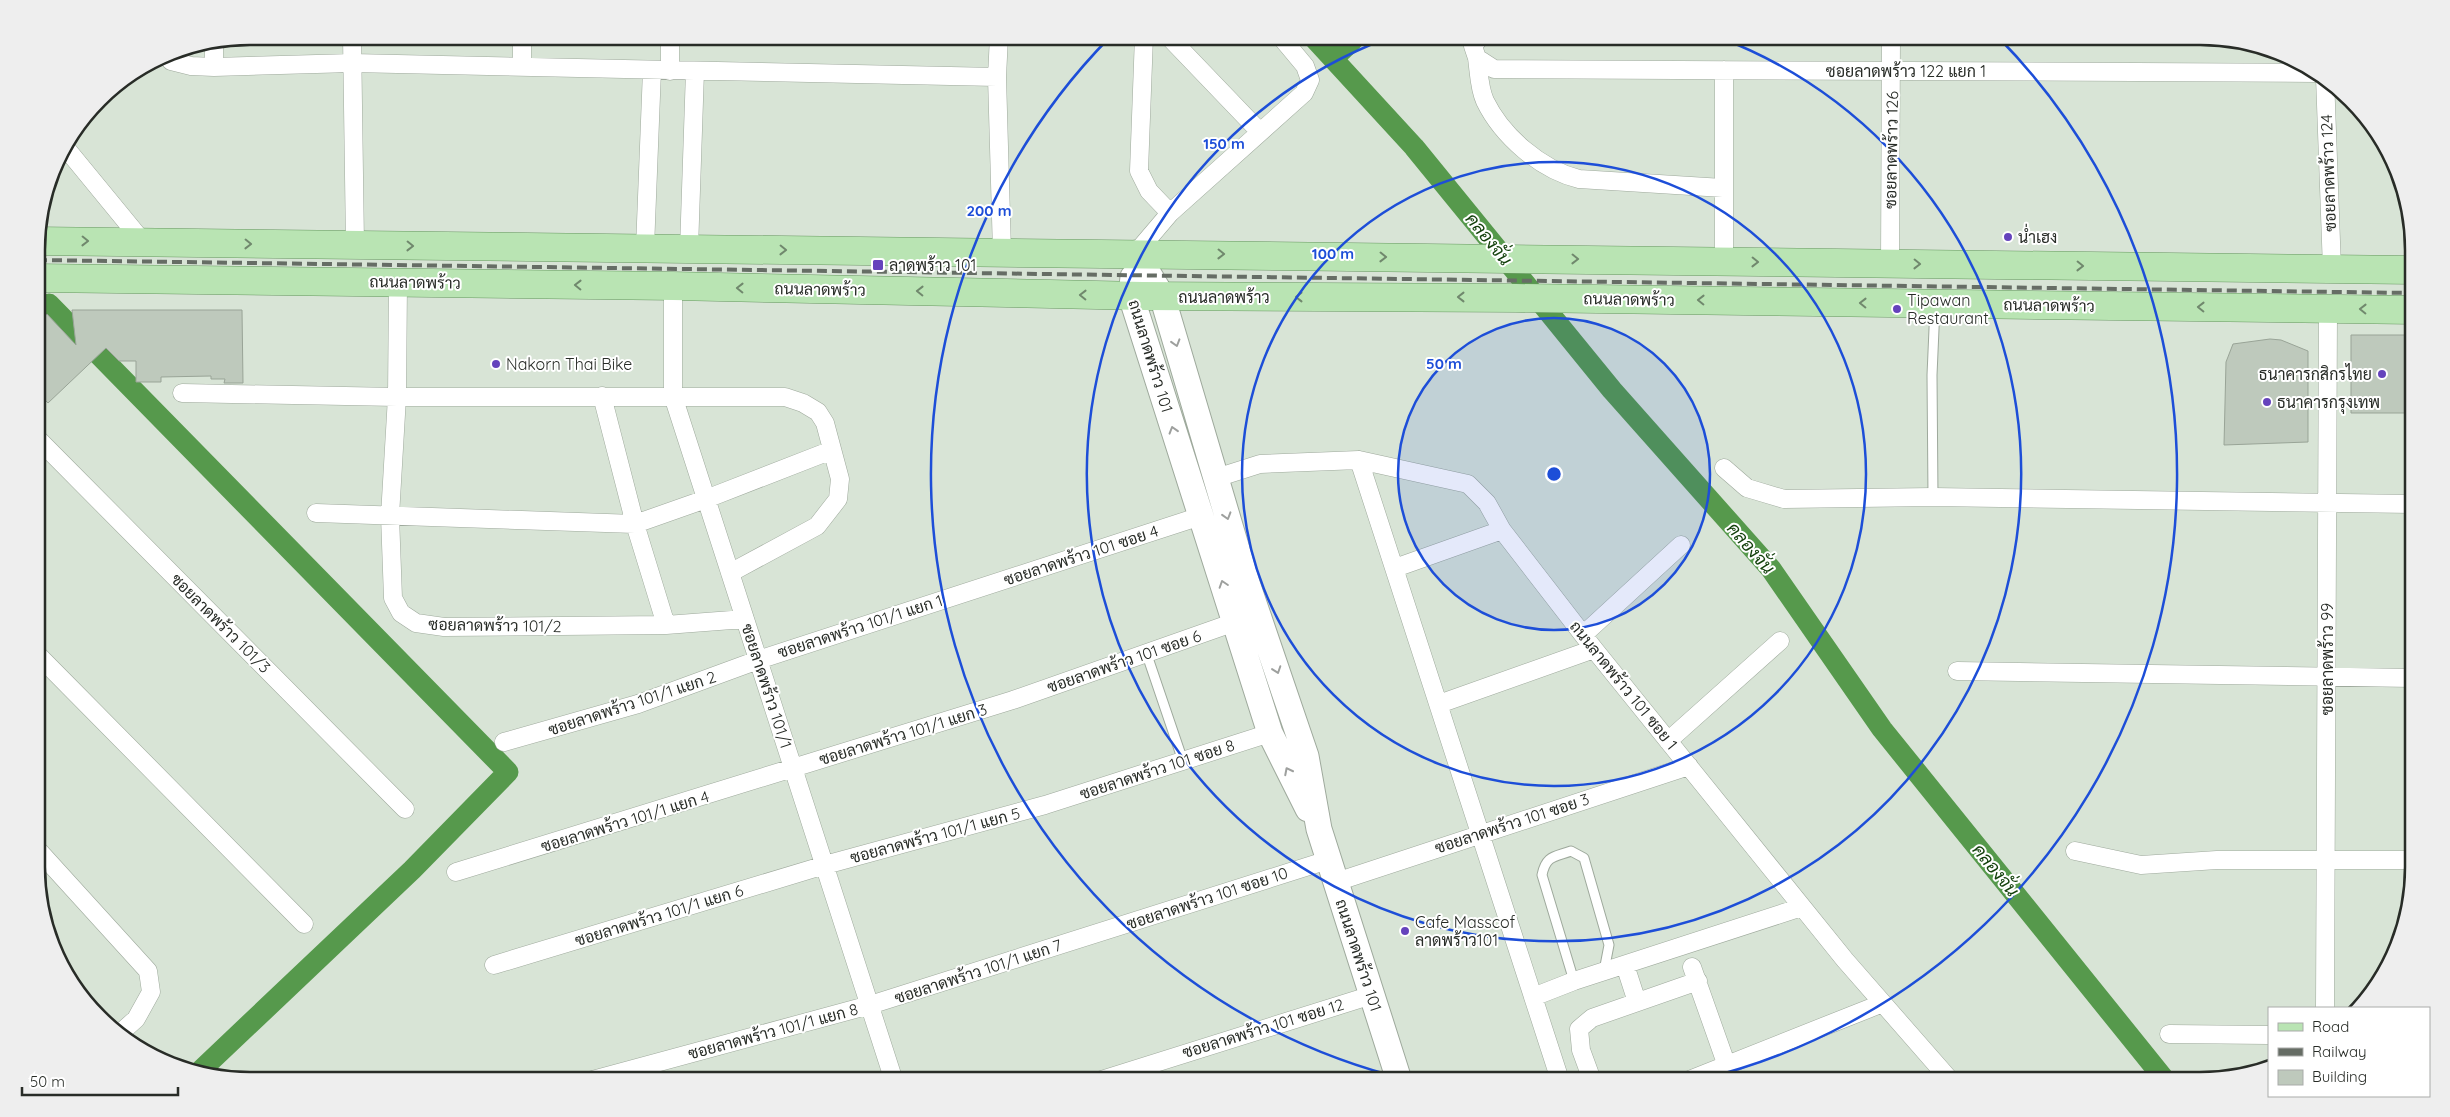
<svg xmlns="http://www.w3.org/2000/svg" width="2450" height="1117" font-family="Quicksand,Sarabun,sans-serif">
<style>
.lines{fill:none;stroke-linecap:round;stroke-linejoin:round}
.canal{stroke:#56994c;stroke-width:21}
.building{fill:#bec9bc;stroke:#99a497}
.lane-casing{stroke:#9ea99c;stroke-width:11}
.street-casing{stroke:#9ea99c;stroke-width:19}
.secondary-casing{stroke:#9ea99c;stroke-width:27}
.primary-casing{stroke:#689862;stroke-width:29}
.lane{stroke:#fff;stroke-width:9}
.street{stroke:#fff;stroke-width:18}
.secondary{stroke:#fff;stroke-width:25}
.primary{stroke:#b9e4b3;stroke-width:28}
.rail{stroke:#666d65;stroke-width:4;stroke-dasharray:10 5;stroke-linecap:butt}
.oneway{stroke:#70886d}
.oneway2{stroke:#9ea09e}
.ring{fill:none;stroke:#1d4ed8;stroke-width:2.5}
.poi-dot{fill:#6543bc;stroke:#fff;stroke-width:2}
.labels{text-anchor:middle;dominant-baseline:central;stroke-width:4;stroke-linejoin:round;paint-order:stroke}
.street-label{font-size:16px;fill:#282c27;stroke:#fff}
.poi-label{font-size:16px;fill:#282c27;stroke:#fff;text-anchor:start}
.water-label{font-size:18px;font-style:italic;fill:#14420d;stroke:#fff}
.rim{fill:none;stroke:#282c27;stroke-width:2.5}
.centre{fill:#1d4ed8;stroke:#fff;stroke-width:2.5}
.ring-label{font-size:15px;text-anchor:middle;font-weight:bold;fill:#1d4ed8;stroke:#fff;stroke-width:4;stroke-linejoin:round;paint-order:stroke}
</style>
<rect width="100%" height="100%" fill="#d8e4d6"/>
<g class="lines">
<!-- canal -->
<path class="canal" d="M1312,36L1414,147L1612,390L1771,569L1882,729L2165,1080
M1333,59L1357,36
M49,304L508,772L412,870L200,1071"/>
</g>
<!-- building -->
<path class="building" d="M72,310H242L243,383H224L225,379H211V376L161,377V382H136V361H119L106,348L48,403L37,392V324L47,314L76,345Z
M2351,335H2412V413H2351Z
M2270,339L2281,340L2308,351V442L2224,445L2226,362L2233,344Z"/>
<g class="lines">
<!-- lane casing -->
<g class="lane-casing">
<path id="lane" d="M1933,497L1932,375L1935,306
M1147,655L1183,761
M1574,981L1542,875C1546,855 1555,857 1571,851L1584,858L1609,945L1604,971"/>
</g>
<!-- street casing -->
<g class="street-casing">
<path id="street" d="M352,36L355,245
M670,36V71
M999,36L997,77L1002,252
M1144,36L1139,171L1149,191L1170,213
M1168,36L1260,132
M1481,36L1473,46L1477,58L1494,69L2318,73
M214,43V67
M165,54L171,61L191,66L214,67L352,63L997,77
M1477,58C1479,72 1479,88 1485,101C1502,136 1541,170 1579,179L1723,188
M522,67V36
M2325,77L2332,269
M65,147L143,242
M645,248L652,70
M689,249L695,71
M1136,253L1170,213L1304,93L1310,80L1305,66L1280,36
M1724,261V70
M1890,264L1891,36
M398,282L397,397L390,516L393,598L401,613L416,623L444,627L666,625L745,619
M673,286V396L894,1081
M182,393L397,397H785L803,403L818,412L825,423L840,479L838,499L817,526L730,573
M602,396L635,524L666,625
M37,438L405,809
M1359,460L1560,1080
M1724,468L1747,488L1784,499L1933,497L2413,504
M1216,478L1260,464L1359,460L1468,484L1487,503L1502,530L1594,649L1845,960L1950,1080
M316,513L635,524L706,499L832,450
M1395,568L1502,530
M1583,635L1681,545
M38,655L304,924
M1957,671L2413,678
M1439,704L1594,649
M1668,741L1780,641
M504,742L638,704L758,660L1201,516
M38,850L148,971L151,992L136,1019L118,1035
M2075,851L2141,865L2217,860H2414
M456,872L1013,700L1235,622
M1336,882L1689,766
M494,965L825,865L1045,805L1270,733
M1625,965L1637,1002
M1692,967L1727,1066
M1533,997L1574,981L1802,907
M2325,1008L2328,309
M2169,1034L2269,1035
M1592,1080L1581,1050L1579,1029L1592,1018L1698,981
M1689,1080L1883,1003
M589,1081L870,1005L1328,860
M1098,1081L1372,995"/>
</g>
<!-- secondary casing -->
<g class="secondary-casing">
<path id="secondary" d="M1136,253L1162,296L1247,583L1306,756L1319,829L1399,1080
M1133,277L1131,296L1270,733L1308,809"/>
</g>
<!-- primary casing -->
<g class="primary-casing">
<path id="primary" d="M37,241L2412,270
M37,278L673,286L1142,296L1516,298L2412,310"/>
</g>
<!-- lane -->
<use href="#lane" class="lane"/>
<!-- street -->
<use href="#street" class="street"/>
<!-- secondary -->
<use href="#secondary" class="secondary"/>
<!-- primary -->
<use href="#primary" class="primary"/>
<!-- rail -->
<path class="rail" d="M37,260L2412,293"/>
</g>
<!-- one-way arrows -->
<defs><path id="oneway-chevron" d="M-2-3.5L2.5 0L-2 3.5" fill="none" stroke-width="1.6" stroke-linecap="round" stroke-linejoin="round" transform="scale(1.25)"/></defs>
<g class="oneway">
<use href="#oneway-chevron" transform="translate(85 241) rotate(1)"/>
<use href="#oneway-chevron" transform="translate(248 244) rotate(1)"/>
<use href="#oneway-chevron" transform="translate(410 246) rotate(1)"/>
<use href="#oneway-chevron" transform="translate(783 250) rotate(1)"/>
<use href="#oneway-chevron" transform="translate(1221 254) rotate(1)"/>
<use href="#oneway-chevron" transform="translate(1383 257) rotate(1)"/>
<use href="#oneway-chevron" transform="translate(1575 259) rotate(1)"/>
<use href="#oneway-chevron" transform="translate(1755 262) rotate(1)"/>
<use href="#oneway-chevron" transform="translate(1917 264) rotate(1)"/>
<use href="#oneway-chevron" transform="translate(2080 266) rotate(1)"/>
<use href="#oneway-chevron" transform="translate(578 285) rotate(-179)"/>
<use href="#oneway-chevron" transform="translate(740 288) rotate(-179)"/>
<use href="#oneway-chevron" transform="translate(920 291) rotate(-179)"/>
<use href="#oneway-chevron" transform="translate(1083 295) rotate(-179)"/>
<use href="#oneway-chevron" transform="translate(1299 297) rotate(-180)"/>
<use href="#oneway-chevron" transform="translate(1461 297) rotate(-180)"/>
<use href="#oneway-chevron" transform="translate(1701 300) rotate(-179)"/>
<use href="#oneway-chevron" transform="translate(1863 303) rotate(-179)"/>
<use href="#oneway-chevron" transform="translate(2201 307) rotate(-179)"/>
<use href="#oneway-chevron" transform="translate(2363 309) rotate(-179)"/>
</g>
<g class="oneway2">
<use href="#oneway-chevron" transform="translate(1176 343) rotate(73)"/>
<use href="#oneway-chevron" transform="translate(1173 430) rotate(-107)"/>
<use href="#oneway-chevron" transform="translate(1227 516) rotate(73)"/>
<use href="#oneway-chevron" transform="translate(1223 584) rotate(-108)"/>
<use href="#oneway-chevron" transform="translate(1277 670) rotate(71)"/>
<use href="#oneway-chevron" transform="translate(1288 771) rotate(-117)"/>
</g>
<!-- distance rings -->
<circle cx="1554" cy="474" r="156" fill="#1d4ed8" fill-opacity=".12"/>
<g class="ring">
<circle cx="1554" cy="474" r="156"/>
<circle cx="1554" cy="474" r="312"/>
<path d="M1718 37A467 467 0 1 1 1390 37"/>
<path d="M1409 1080A623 623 0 0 1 1110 37M1998 37A623 623 0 0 1 1699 1080"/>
</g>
<!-- markers -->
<g class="poi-dot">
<circle cx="2008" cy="237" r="5"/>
<rect x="872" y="259" width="12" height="12" rx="2.5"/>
<circle cx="1897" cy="309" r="5"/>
<circle cx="496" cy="364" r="5"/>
<circle cx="2382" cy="374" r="5"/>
<circle cx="2267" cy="402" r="5"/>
<circle cx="1405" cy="931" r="5"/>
</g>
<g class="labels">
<!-- street labels -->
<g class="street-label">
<text x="1906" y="71">ซอยลาดพร้าว 122 แยก 1</text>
<text transform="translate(1891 150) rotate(-89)">ซอยลาดพร้าว 126</text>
<text transform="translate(2328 173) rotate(-92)">ซอยลาดพร้าว 124</text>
<text transform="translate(415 282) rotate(1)">ถนนลาดพร้าว</text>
<text transform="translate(820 289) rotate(1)">ถนนลาดพร้าว</text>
<text x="1224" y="297">ถนนลาดพร้าว</text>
<text transform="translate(1629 299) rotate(1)">ถนนลาดพร้าว</text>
<text transform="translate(2049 305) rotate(1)">ถนนลาดพร้าว</text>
<text transform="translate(1151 356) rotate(73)">ถนนลาดพร้าว 101</text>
<text transform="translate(1081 555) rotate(-18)">ซอยลาดพร้าว 101 ซอย 4</text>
<text transform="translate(221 623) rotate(45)">ซอยลาดพร้าว 101/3</text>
<text transform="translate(495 625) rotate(1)">ซอยลาดพร้าว 101/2</text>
<text transform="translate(860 626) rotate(-18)">ซอยลาดพร้าว 101/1 แยก 1</text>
<text transform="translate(2327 659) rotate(-90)">ซอยลาดพร้าว 99</text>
<text transform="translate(1124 661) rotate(-19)">ซอยลาดพร้าว 101 ซอย 6</text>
<text transform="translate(1624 685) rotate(51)">ถนนลาดพร้าว 101 ซอย 1</text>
<text transform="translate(767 686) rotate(72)">ซอยลาดพร้าว 101/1</text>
<text transform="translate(632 703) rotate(-18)">ซอยลาดพร้าว 101/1 แยก 2</text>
<text transform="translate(903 734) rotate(-17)">ซอยลาดพร้าว 101/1 แยก 3</text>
<text transform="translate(1157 769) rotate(-18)">ซอยลาดพร้าว 101 ซอย 8</text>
<text transform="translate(625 821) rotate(-17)">ซอยลาดพร้าว 101/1 แยก 4</text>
<text transform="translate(1512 823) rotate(-18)">ซอยลาดพร้าว 101 ซอย 3</text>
<text transform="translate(935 835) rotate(-15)">ซอยลาดพร้าว 101/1 แยก 5</text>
<text transform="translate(1207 898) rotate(-18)">ซอยลาดพร้าว 101 ซอย 10</text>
<text transform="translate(659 915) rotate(-17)">ซอยลาดพร้าว 101/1 แยก 6</text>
<text transform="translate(1359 955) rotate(72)">ถนนลาดพร้าว 101</text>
<text transform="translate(978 971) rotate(-18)">ซอยลาดพร้าว 101/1 แยก 7</text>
<text transform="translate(1263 1028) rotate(-17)">ซอยลาดพร้าว 101 ซอย 12</text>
<text transform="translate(773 1031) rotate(-15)">ซอยลาดพร้าว 101/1 แยก 8</text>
</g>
<!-- poi labels -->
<g class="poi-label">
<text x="2018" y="237">น่ำเฮง</text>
<text x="889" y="265">ลาดพร้าว 101</text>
<text x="1907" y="300">Tipawan<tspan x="1907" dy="18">Restaurant</tspan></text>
<text x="506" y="364">Nakorn Thai Bike</text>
<text x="2372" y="374" text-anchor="end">ธนาคารกสิกรไทย</text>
<text x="2277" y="402">ธนาคารกรุงเทพ</text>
<text x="1415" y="922">Cafe Masscof<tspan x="1415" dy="18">ลาดพร้าว101</tspan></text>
</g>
<!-- water labels -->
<g class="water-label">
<text transform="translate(1489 239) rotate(51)">คลองจั่น</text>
<text transform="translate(1751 548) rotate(49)">คลองจั่น</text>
<text transform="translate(1996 870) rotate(51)">คลองจั่น</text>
</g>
</g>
<!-- crop -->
<path d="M0 0H2450V1117H0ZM250 45H2200A205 205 0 0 1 2405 250V867A205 205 0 0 1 2200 1072H250A205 205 0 0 1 45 867V250A205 205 0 0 1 250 45Z" fill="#eee" fill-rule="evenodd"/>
<path class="rim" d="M250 45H2200A205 205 0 0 1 2405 250V867A205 205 0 0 1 2200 1072H250A205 205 0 0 1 45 867V250A205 205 0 0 1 250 45Z"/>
<circle cx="1554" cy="474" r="8" class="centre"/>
<g class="ring-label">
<text x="1224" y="149">150 m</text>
<text x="989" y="216">200 m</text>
<text x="1333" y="259">100 m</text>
<text x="1444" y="369">50 m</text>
</g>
<!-- legend -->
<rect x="2268" y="1007" width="162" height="90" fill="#ffffff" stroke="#a9aba9"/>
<rect x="2278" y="1023" width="25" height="8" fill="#b9e4b3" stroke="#a9aba9"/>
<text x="2312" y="1032" font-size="15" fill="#282c27">Road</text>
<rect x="2278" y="1048" width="25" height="8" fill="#666d65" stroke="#a9aba9"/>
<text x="2312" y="1057" font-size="15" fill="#282c27">Railway</text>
<rect x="2278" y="1070" width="25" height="15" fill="#bec9bc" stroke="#a9aba9"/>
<text x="2312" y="1082" font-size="15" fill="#282c27">Building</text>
<!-- scale -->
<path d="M22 1087v8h156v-8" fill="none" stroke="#282c27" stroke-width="2.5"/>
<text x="30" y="1087" font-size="15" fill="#282c27" stroke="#ffffff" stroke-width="4" paint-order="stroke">50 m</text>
</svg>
